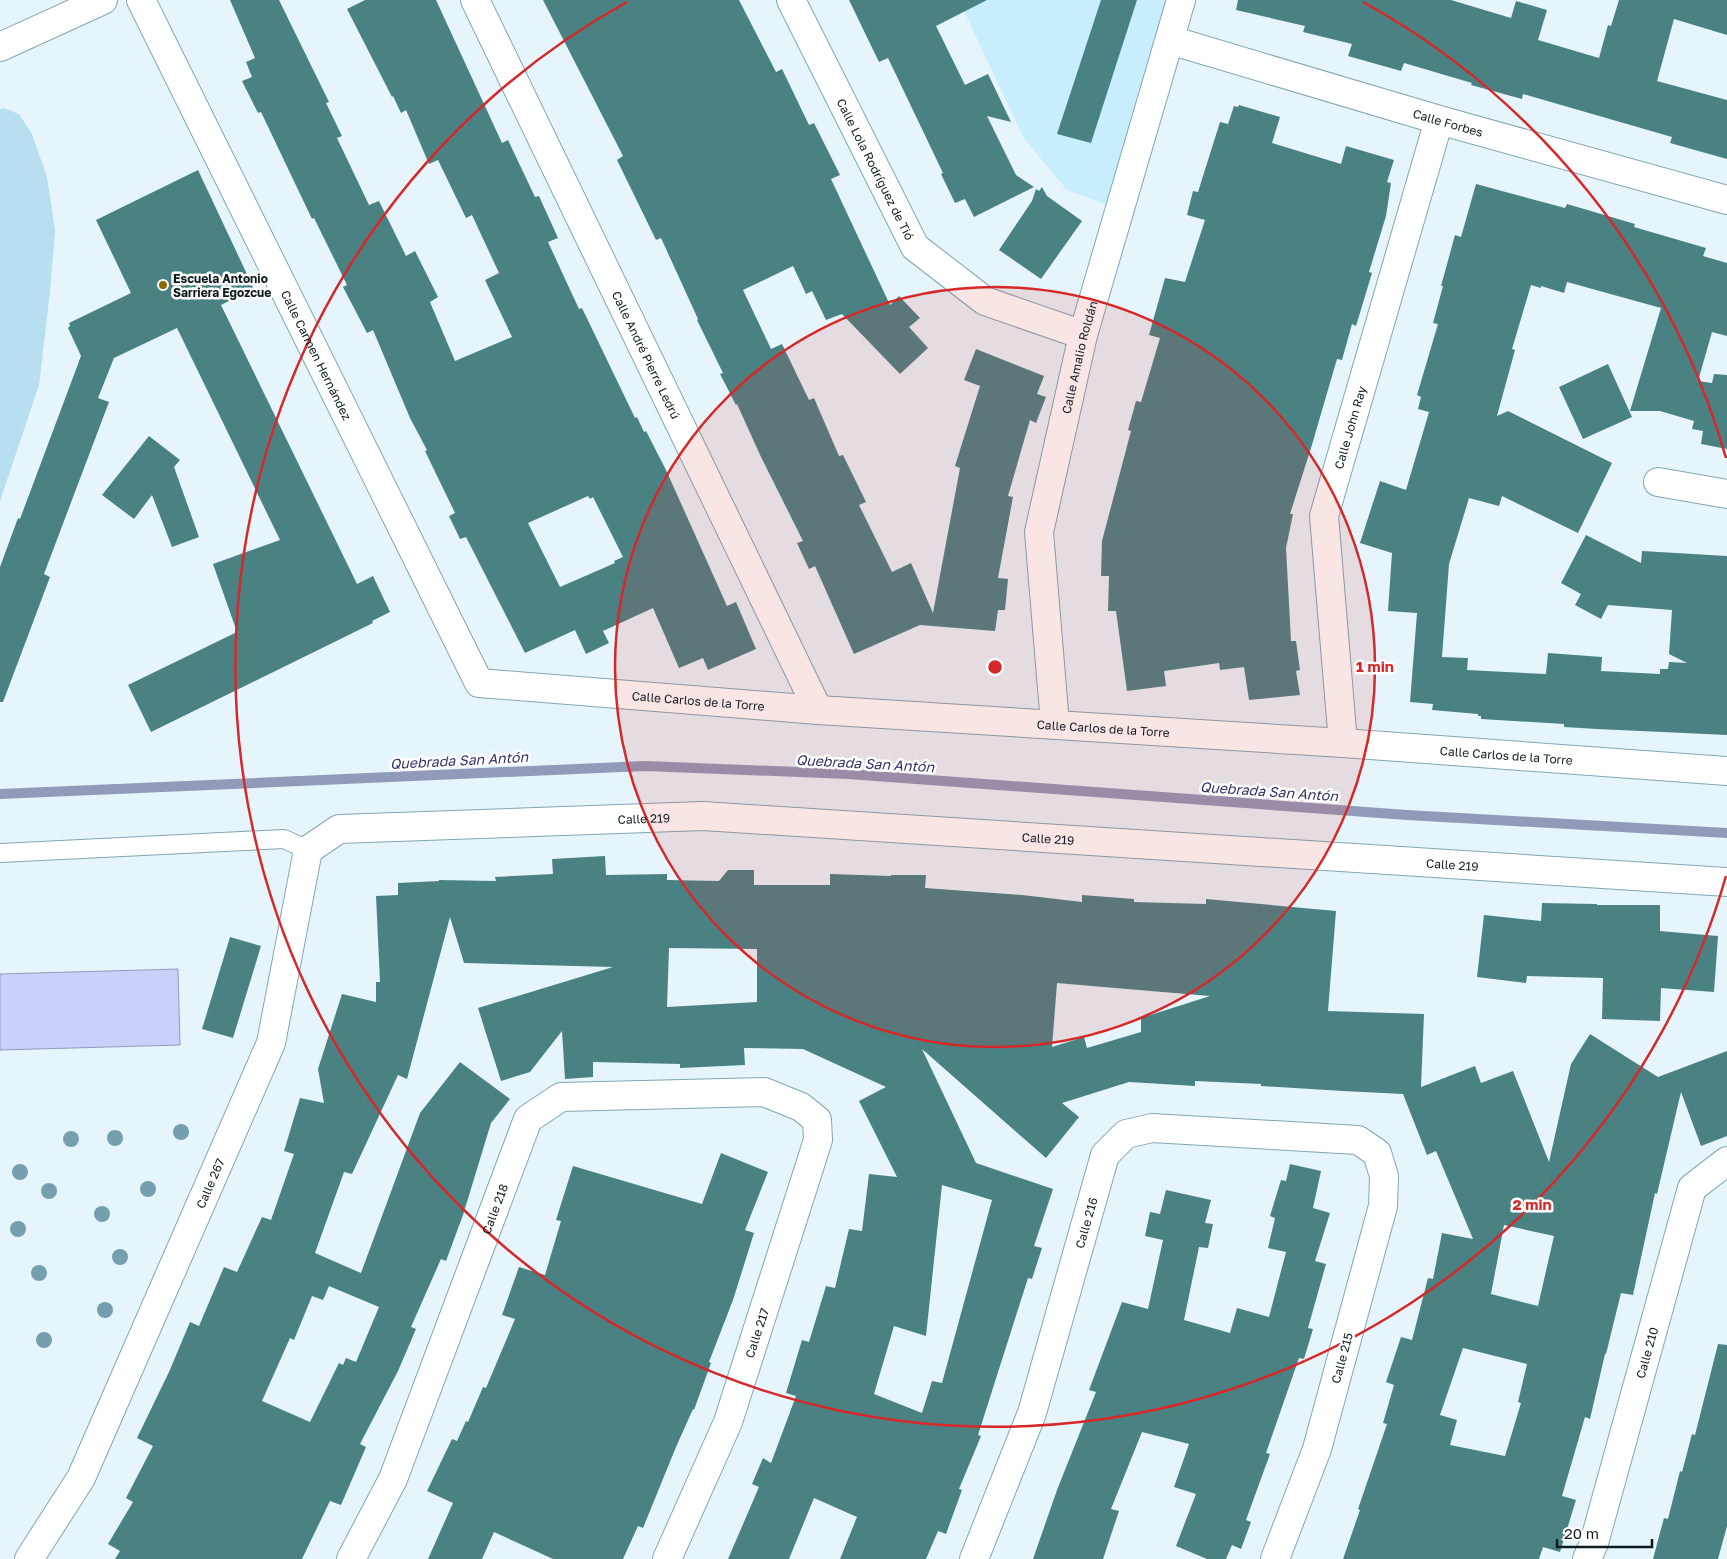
<svg xmlns="http://www.w3.org/2000/svg" width="1727" height="1559" font-family="'Golos Text',sans-serif">
<style>
.built{fill:#c8edfc}
.green{fill:#b8dff0}
.water{fill:#cad0fa;stroke:#929ab9}
.lines{fill:none;stroke-linecap:round;stroke-linejoin:round}
.stream{stroke:#929ab9;stroke-width:10}
.building{fill:#4a8284;fill-rule:evenodd}
.lane-casing{stroke:#82a6b4;stroke-width:20}
.street-casing{stroke:#82a6b4;stroke-width:30}
.lane{stroke:#fff;stroke-width:18}
.street{stroke:#fff;stroke-width:28}
.tree{fill:#759fae}
.ring{fill:none;stroke:#d62828;stroke-width:2.5}
.poi-dot{fill:#876905;stroke:#fff;stroke-width:2}
.labels{text-anchor:middle;dominant-baseline:central;stroke-width:5;stroke-linejoin:round;paint-order:stroke}
.street-label{font-size:12px;fill:#0e1c22;stroke:#fff}
.poi-label{font-size:12px;font-weight:bold;fill:#0e1c22;stroke:#fff;text-anchor:start}
.water-label{font-size:14px;font-style:italic;fill:#323368;stroke:#fff}
.centre{fill:#d62828;stroke:#fff;stroke-width:2.5}
.ring-label{font-size:15px;text-anchor:middle;font-weight:bold;fill:#d62828;stroke:#fff;stroke-width:5;stroke-linejoin:round;paint-order:stroke}
</style>
<rect width="100%" height="100%" fill="#e6f5fb"/>
<!-- built -->
<path class="built" d="M959,0H1166L1108,205L1067,190L1023,137Z"/>
<!-- green -->
<path class="green" d="M4,108L19,114L32,134L47,177L55,231L50,292L39,385L0,501V109Z"/>
<!-- water -->
<path class="water" d="M178,969L180,1045L0,1050V974Z"/>
<g class="lines">
<!-- stream -->
<path class="stream" d="M0,794L645,766L848,774L1407,815L1727,833"/>
</g>
<!-- building -->
<path class="building" d="M230,0H279L329,102L326,103L342,136L337,138L369,205L379,201L406,256L415,251L438,297L430,302L455,361L512,337L485,280L499,273L472,215L466,218L438,160L429,164L406,110L401,113L393,96L392,97L347,9L365,0H436L502,143L508,140L535,197L539,196L558,238L548,242L579,309L582,308L635,418L637,417L644,432L646,431L666,470L727,606L736,602L756,649L708,670L703,658L679,668L653,608L603,631L609,643L586,654L575,630L525,653L466,537L460,539L449,516L455,513L425,451L427,450L410,418L373,330L367,333L343,287L347,285L314,218L312,219L261,112L258,113L242,81L252,77L246,62L255,58ZM588,496L590,499L593,497L623,557L614,561L615,563L560,587L528,523Z
M543,0H739L776,72L782,69L809,125L814,123L840,175L831,179L890,305L899,296L920,318L909,327L928,348L900,374L842,314L826,320L812,291L806,294L793,266L743,290L771,349L782,344L809,400L814,398L839,456L843,455L866,502L859,505L892,572L911,563L933,613L960,468L955,466L980,386L964,380L976,349L1044,376L1037,394L1046,397L1036,423L1030,420L1008,496L1013,497L998,578L1008,579L1005,610H998L995,631L920,625L854,654L815,566L809,569L797,543L803,541L761,457L737,404L736,405L720,374L723,373L697,320L698,319L661,238L656,240L617,160L623,156Z
M849,0H987L936,26L965,85L988,74L1011,122L987,116L1016,175L1034,187L974,217L965,199L955,203L941,174L943,173L888,58L879,62Z
M1101,0H1137L1091,143L1057,134Z
M1238,0H1451L1511,18L1516,1L1547,10L1538,40L1599,58L1608,25L1611,26L1619,0H1727V35L1674,19L1657,81L1727,100V159L1670,143L1672,137L1523,94L1522,99L1471,85L1472,83L1404,63L1401,71L1348,56L1352,44L1303,32L1305,26L1236,10Z
M1239,105L1280,117L1272,143L1341,164L1346,146L1394,160L1387,182L1391,183L1386,216L1369,272L1372,273L1356,326L1352,324L1342,360L1337,359L1311,448L1290,514H1293L1286,548L1291,641H1296L1300,670L1296,671L1300,695L1249,700L1244,667L1220,670L1219,663L1164,671L1166,686L1127,691L1116,611H1108L1109,576H1101L1102,541L1131,431L1128,430L1136,401L1141,402L1160,338L1149,335L1165,278L1185,282L1205,220L1187,215L1193,191L1198,192L1220,122L1228,124L1234,106L1238,107Z
M198,170L253,287L230,298L231,300L221,305L357,584L373,576L390,612L372,621L373,623L151,732L128,685L237,632L213,564L280,540L177,328L114,358L98,398L109,402L44,574L50,577L3,702H0V567L18,518L20,519L81,356L68,328L70,326L69,323L131,293L96,220Z
M1476,184L1565,208L1567,204L1635,224L1634,227L1706,248L1703,256L1727,263V336L1712,332L1698,381L1712,383L1714,374L1727,375V449L1701,444L1703,431L1692,429L1694,421L1660,411H1630L1661,308L1567,282L1564,293L1541,286V288L1531,285L1512,349L1515,350L1497,416L1508,411L1612,463L1578,533L1502,496L1499,506L1469,498L1449,564L1442,657L1468,658L1467,670L1546,674L1548,653L1602,657L1601,671L1660,674V669H1668L1669,662L1687,663L1669,654L1672,610L1608,605L1601,619L1575,605L1581,594L1561,583L1586,535L1641,563L1642,551L1727,556V735L1597,729L1564,727V724L1481,719V716H1478V714L1432,710L1433,704L1410,702L1417,613L1388,611L1392,553L1360,543L1380,481L1406,490L1429,412L1418,409L1421,397L1417,395L1438,324L1433,323L1443,286H1441L1455,235L1461,237Z
M1042,187L1047,196L1082,221L1041,279L999,250L1032,201L1036,189L1039,191Z
M1608,364L1632,417L1583,439L1559,387Z
M149,436L180,460L174,467L199,537L172,547L152,495L134,519L102,495Z
M605,856L606,875L667,874V880L719,881L728,870H754V885H830V874L891,876V875H926L925,888L1022,895L1082,902V895L1134,899V902L1206,904V899L1336,911L1328,1011L1424,1014L1421,1087L1475,1066L1481,1083L1513,1071L1549,1162L1571,1064L1590,1034L1658,1077L1727,1051V1136L1701,1146L1681,1092L1657,1194L1655,1193L1633,1295L1621,1293L1606,1354H1605L1590,1419L1585,1417L1562,1496L1576,1500L1560,1552L1543,1547L1539,1559H1343L1360,1510L1358,1509L1387,1424L1383,1423L1394,1385L1386,1382L1401,1337L1412,1340L1428,1278L1433,1279L1442,1233L1473,1239L1436,1151L1427,1155L1403,1094L1343,1091L1261,1086V1084L1195,1081V1086L1129,1082L1062,1103L1079,1117L1046,1158L922,1049L976,1163L1053,1189L1034,1246L1042,1248L1032,1279L1028,1278L978,1435L981,1436L959,1489L962,1490L946,1534L938,1531L926,1559H840L857,1517L814,1498L789,1559H728L759,1487L752,1484L763,1458L771,1463L796,1396L786,1393L802,1340L809,1342L826,1286L835,1288L849,1229L862,1231L869,1174L897,1177L859,1101L886,1087L803,1049L744,1048L745,1065L680,1068V1064L593,1062V1077L565,1079L562,1031L530,1072L501,1081L478,1008L613,967L464,963L450,917L407,1079L398,1075L352,1174L344,1172L315,1253L361,1273L420,1113L460,1062L510,1099L491,1123L463,1215L446,1261L441,1259L411,1327L416,1329L398,1371L360,1444L366,1447L341,1505L330,1501L302,1559H115L120,1551L108,1544L133,1502L126,1498L153,1446L137,1438L169,1372L190,1322L199,1326L224,1267L237,1272L262,1217L271,1220L294,1154L284,1151L300,1098L324,1103L318,1069L342,994L376,1002V982H380L376,896L398,895V883L439,881V880L496,881L495,877L553,874L552,859ZM669,948L757,949V1002L667,1007ZM1057,983L1080,985L1210,996L1141,1018V1032L1087,1048L1084,1037L1052,1047ZM942,1185L992,1200L942,1383L932,1381L922,1413L874,1394L894,1326L926,1336ZM1504,1225L1554,1236L1538,1306L1491,1294ZM329,1286L379,1307L356,1362L346,1358L343,1365L339,1363L310,1422L262,1401L290,1338L294,1340L312,1296L323,1300ZM1463,1348L1527,1364L1518,1402L1521,1403L1505,1456L1450,1445L1457,1420L1440,1415Z
M1542,903L1597,904V905H1660V931L1718,936L1714,992L1661,988L1660,1021L1602,1019L1603,978L1527,976L1526,983L1477,977L1484,915L1541,921Z
M230,937L261,946L233,1038L202,1029Z
M721,1153L768,1172L745,1230L754,1233L733,1300L709,1362L711,1363L694,1410L693,1409L676,1447L643,1528L638,1526L623,1559H553L494,1532L482,1559H428L453,1503L427,1491L452,1439L457,1441L466,1421L468,1422L483,1387L486,1388L515,1319L502,1315L519,1267L545,1275L561,1221L556,1220L573,1166L702,1204Z
M1290,1164L1321,1171L1313,1208L1330,1213L1315,1261L1326,1264L1308,1328L1313,1329L1304,1359L1299,1358L1266,1453L1270,1454L1246,1520L1251,1522L1241,1549L1232,1545L1226,1559H1207L1176,1546L1196,1494L1174,1487L1189,1444L1142,1432L1111,1509L1119,1511L1103,1559H1033L1057,1490L1096,1392L1089,1390L1122,1302L1148,1309L1163,1240L1145,1236L1150,1212L1160,1214L1166,1190L1211,1200L1205,1223L1213,1224L1208,1248L1199,1247L1184,1320L1230,1333L1237,1308L1269,1317L1286,1252L1268,1248L1275,1218L1270,1216L1281,1180L1286,1181Z
M1718,1344L1727,1345V1526L1718,1559H1653L1664,1518L1668,1519L1680,1471L1682,1472L1692,1434L1695,1435Z"/>
<g class="lines">
<!-- lane casing -->
<g class="lane-casing">
<path id="lane" d="M0,853L284,839L308,850"/>
</g>
<!-- street casing -->
<g class="street-casing">
<g id="street">
<path id="s1" d="M141,0L479,683L818,710L1343,743L1727,771"/>
<path id="s2" d="M475,0L818,710"/>
<path id="s3" d="M791,0L915,247L985,301L1083,335"/>
<path id="s4" d="M1170,40L1439,120L1727,200"/>
<path d="M0,47L103,0"/>
<path d="M1658,482L1727,494"/>
<path id="s5" d="M1055,724L1039,532L1083,335L1181,0"/>
<path id="s6" d="M1343,743L1324,516L1439,120"/>
<path id="s7" d="M29,1559L81,1478L271,1043L308,850L339,829L703,816L1727,882"/>
<path id="s8" d="M351,1559L393,1479L528,1119L561,1097L764,1092L801,1107L817,1120L818,1140L728,1422L667,1559"/>
<path id="s9" d="M974,1559L1032,1413L1105,1155L1126,1134L1152,1128L1358,1140L1377,1153L1384,1176L1383,1206L1317,1449L1275,1559"/>
<path id="s10" d="M1587,1559L1594,1543L1692,1188L1727,1161"/>
</g>
</g>
<!-- lane -->
<use href="#lane" class="lane"/>
<!-- street -->
<use href="#street" class="street"/>
</g>
<!-- trees -->
<g class="tree">
<circle cx="181" cy="1132" r="8"/>
<circle cx="115" cy="1138" r="8"/>
<circle cx="71" cy="1139" r="8"/>
<circle cx="20" cy="1172" r="8"/>
<circle cx="148" cy="1189" r="8"/>
<circle cx="49" cy="1191" r="8"/>
<circle cx="102" cy="1214" r="8"/>
<circle cx="18" cy="1229" r="8"/>
<circle cx="120" cy="1257" r="8"/>
<circle cx="39" cy="1273" r="8"/>
<circle cx="105" cy="1310" r="8"/>
<circle cx="44" cy="1340" r="8"/>
</g>
<!-- distance rings -->
<circle cx="995" cy="667" r="380" fill="#d62828" fill-opacity=".12"/>
<g class="ring">
<circle cx="995" cy="667" r="380"/>
<path d="M1726 876A760 760 0 1 1 627 2M1363 2A760 760 0 0 1 1726 458"/>
</g>
<!-- markers -->
<circle class="poi-dot" cx="163" cy="285" r="5"/>
<g class="labels">
<!-- street labels -->
<g class="street-label">
<text stroke="none"><textPath href="#s4" startOffset="290">Calle Forbes</textPath></text>
<text stroke="none"><textPath href="#s3" startOffset="189">Calle Lola Rodríguez de Tió</textPath></text>
<text stroke="none"><textPath href="#s1" startOffset="396">Calle Carmen Hernández</textPath></text>
<text stroke="none"><textPath href="#s2" startOffset="394">Calle André Pierre Ledrú</textPath></text>
<text stroke="none"><textPath href="#s5" startOffset="372">Calle Amalio Roldán</textPath></text>
<text stroke="none"><textPath href="#s6" startOffset="320">Calle John Ray</textPath></text>
<text stroke="none"><textPath href="#s1" startOffset="982">Calle Carlos de la Torre</textPath></text>
<text stroke="none"><textPath href="#s1" startOffset="1388">Calle Carlos de la Torre</textPath></text>
<text stroke="none"><textPath href="#s1" startOffset="1792">Calle Carlos de la Torre</textPath></text>
<text stroke="none"><textPath href="#s7" startOffset="1110">Calle 219</textPath></text>
<text stroke="none"><textPath href="#s7" startOffset="1515">Calle 219</textPath></text>
<text stroke="none"><textPath href="#s7" startOffset="1920">Calle 219</textPath></text>
<text stroke="none"><textPath href="#s7" startOffset="418">Calle 267</textPath></text>
<text stroke="none"><textPath href="#s8" startOffset="379">Calle 218</textPath></text>
<text stroke="none"><textPath href="#s9" startOffset="355">Calle 216</textPath></text>
<text transform="translate(757 1333) rotate(-72)">Calle 217</text>
<text stroke="none"><textPath href="#s10" startOffset="215">Calle 210</textPath></text>
<text transform="translate(1342 1358) rotate(-75)">Calle 215</text>
</g>
<!-- poi labels -->
<g class="poi-label">
<text x="173" y="278">Escuela Antonio<tspan x="173" dy="14">Sarriera Egozcue</tspan></text>
</g>
<!-- water labels -->
<g class="water-label">
<text transform="translate(459 760) rotate(-3)">Quebrada San Antón</text>
<text transform="translate(865 763) rotate(3)">Quebrada San Antón</text>
<text transform="translate(1269 791) rotate(4)">Quebrada San Antón</text>
</g>
</g>
<circle cx="995" cy="667" r="8" class="centre"/>
<g class="ring-label">
<text x="1375" y="672">1 min</text>
<text x="1532" y="1210">2 min</text>
</g>
<!-- scale -->
<path d="M1557 1539v8h95v-8" fill="none" stroke="#0e1c22" stroke-width="2.5"/>
<text x="1564" y="1539" font-size="15" fill="#0e1c22" stroke="#ffffff" stroke-width="4" paint-order="stroke">20 m</text>
</svg>
